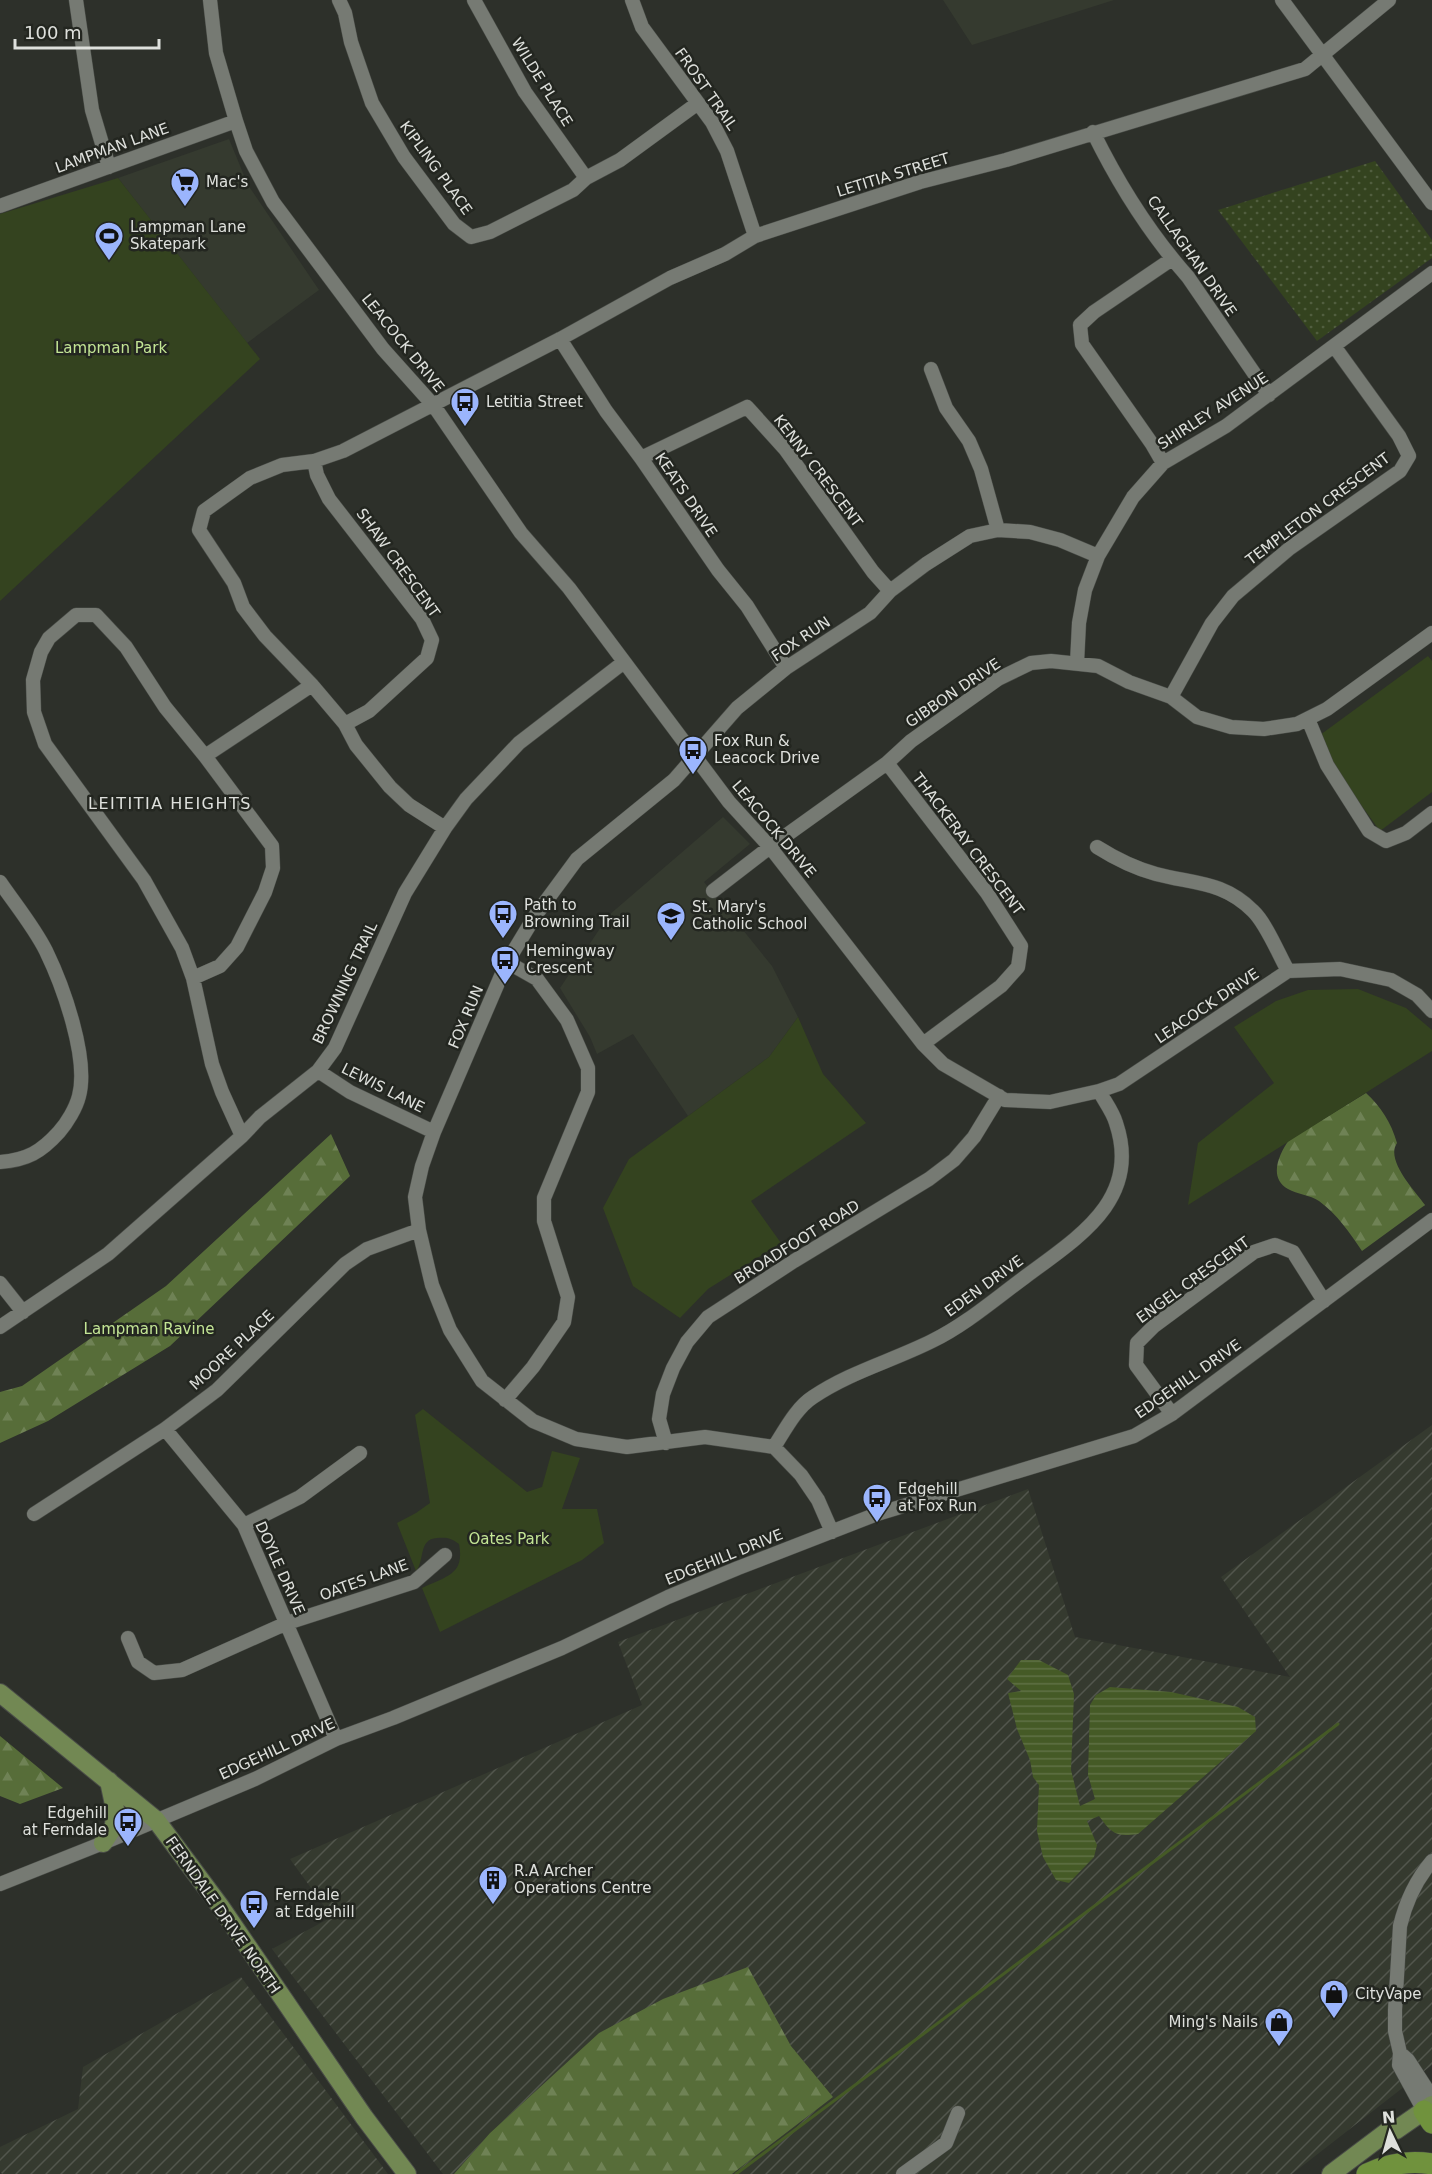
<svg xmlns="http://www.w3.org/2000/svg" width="1432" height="2174" font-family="'DejaVu Sans',sans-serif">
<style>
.built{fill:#353a2f}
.industrial{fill:url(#industrial-furrows)}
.grass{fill:url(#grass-dots)}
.forest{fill:url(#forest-firs)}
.park{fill:#34431f}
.water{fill:url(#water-rules)}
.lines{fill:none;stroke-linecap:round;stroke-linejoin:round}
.stream{stroke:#455a26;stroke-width:3}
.minor-casing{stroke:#494c47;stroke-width:15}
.major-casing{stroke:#494c47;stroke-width:20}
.highway-casing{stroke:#494c47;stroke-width:22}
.minor{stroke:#767a73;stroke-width:14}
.major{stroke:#728853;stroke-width:18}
.highway{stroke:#70923d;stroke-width:21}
.labels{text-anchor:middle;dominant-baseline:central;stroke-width:5;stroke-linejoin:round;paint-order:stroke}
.street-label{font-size:15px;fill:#dee0dc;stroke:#232620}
.poi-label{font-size:15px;fill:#dee0dc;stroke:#232620;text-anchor:start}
.park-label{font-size:15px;fill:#c3e595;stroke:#232620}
.neighbourhood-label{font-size:16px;letter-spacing:1.5px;fill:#dee0dc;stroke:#232620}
</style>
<defs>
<pattern id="industrial-furrows" width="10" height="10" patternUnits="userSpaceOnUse" patternTransform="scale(1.5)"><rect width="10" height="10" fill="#353a2f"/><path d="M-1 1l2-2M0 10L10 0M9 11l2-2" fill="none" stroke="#52564d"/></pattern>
<pattern id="grass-dots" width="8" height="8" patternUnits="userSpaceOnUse" patternTransform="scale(1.5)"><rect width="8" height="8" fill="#34431f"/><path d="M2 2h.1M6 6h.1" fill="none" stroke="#515e3f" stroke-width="1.8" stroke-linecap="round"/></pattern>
<pattern id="forest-firs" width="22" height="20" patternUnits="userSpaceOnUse" patternTransform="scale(1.5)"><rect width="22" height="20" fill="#576d39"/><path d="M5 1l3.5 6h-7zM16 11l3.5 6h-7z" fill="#6f8255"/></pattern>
<pattern id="water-rules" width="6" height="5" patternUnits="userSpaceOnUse" patternTransform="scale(1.5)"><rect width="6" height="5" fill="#455a26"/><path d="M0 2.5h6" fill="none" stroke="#5f7145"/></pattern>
</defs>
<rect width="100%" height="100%" fill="#2d302a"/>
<!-- built -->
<path class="built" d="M943,0H1114L972,45Z
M229,139L248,185L319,290L247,343L118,178Z
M723,817L750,844L704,882L772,966L798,1017L769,1057L688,1116L633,1034L597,1054L590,1037L560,988L609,915Z"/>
<!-- industrial -->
<path class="industrial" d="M1432,1425V2065L1292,2174H732L833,2097L791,2046L747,1968L599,2033L490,2133L454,2174H443L272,1949L332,1917L290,1859L642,1705L618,1642L1028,1489L1075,1637L1290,1677L1221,1577Z
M241,1977L388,2174H2L0,2171V2147L78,2109L83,2067Z"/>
<!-- grass -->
<path class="grass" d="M1375,161L1432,240V258L1317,341L1218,210Z"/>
<!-- forest -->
<path class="forest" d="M1366,1093C1381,1107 1391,1122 1397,1143C1385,1160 1415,1191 1425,1205L1362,1251C1350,1233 1337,1214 1319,1201C1310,1195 1297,1194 1288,1189C1268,1178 1279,1154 1289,1140Z
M331,1134L350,1176L170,1346L48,1421L0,1443V1392L22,1386L166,1286Z
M0,1736L63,1788L20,1804L0,1796Z
M748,1967L791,2046L833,2097L732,2174H454L490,2133L599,2033L663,1999Z"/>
<!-- park -->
<path class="park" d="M118,178L260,359L0,601V214Z
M1428,656L1432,661V792L1380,831L1327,758L1320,735Z
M1358,989L1406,1008L1432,1030V1051L1188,1205L1198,1143L1274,1083L1234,1027L1276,1001L1308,990Z
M798,1017L823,1074L866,1123L751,1201L781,1243L708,1289L680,1318L633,1286L603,1208L629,1159L769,1057Z
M423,1409L527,1492L542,1487L552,1451L580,1458L562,1509H597L604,1543L582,1560L440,1632L422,1588C446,1576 465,1575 459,1544C451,1538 447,1537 437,1538C418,1539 425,1561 416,1571L397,1523L416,1513L430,1503L415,1415Z"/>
<!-- water -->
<path class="water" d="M1021,1660H1039L1068,1675L1074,1694L1071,1770L1080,1806L1095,1799L1088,1775L1090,1705L1096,1695L1110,1687L1171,1692L1238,1707L1255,1717L1256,1731L1138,1834C1116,1837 1112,1834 1099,1816L1087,1821L1097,1845L1094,1857L1069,1883L1056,1880L1043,1857L1037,1831L1039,1785L1033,1777L1030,1760L1017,1729L1008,1693L1021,1691L1007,1679Z"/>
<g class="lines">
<!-- stream -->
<path class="stream" d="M736,2174L1338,1724"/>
<!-- minor casing -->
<g class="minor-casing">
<path id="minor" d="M76,0L92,110L109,167
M210,0L216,53L236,121L246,151L273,202L383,349L434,406L521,533L569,588L729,802L770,847L923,1044L943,1064L1005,1100L1050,1102L1099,1091L1119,1084L1288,971L1340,969L1391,980L1417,995L1432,1011
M339,0L345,13L351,42L372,103L404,157L454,224L471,237L490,232L573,190L586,178L620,160L698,103
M474,0L525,92L586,178
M632,0L642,27L712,122L727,151L755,236
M1282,0L1432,203
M1093,132C1118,183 1150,234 1188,277L1269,395
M0,206L236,121
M560,339L606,411L641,458L718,570L747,606L786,668
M931,369L946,408L969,441L981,469L998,530
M641,458L747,407L785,449L873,572L890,591
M314,461L317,475L329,499L422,619L432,640L427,658L369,711L345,724
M1163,463L1152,444L1082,344L1080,325L1094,312L1172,259
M1077,663L1079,623L1085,590L1098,556L1133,497L1163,463L1226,426L1432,273
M1171,697L1212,623L1233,596L1290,548L1400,471L1409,456L1399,436L1334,346
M1308,719L1327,765L1369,831L1386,841L1406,833L1432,813
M205,756L312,685
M887,763L987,893L1021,946L1018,967L1001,986L923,1044
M445,828L409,805L390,787L356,745L345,724L312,685L265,636L243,607L234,583L199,530L204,511L250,478L282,465L314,461L343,451L560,339L670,278L725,254L755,236L920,182L1006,160L1305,69L1389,0
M1097,847C1116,859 1134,868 1156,874C1194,884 1223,881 1253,911C1266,923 1279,955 1288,971
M0,882C15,904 34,927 46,951C63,986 89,1058 79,1096C76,1108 67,1123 59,1132C41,1152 27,1160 0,1162
M713,891L770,847L887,763L911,741L998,679L1031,663L1051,661L1098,666L1129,682L1171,697L1197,717L1231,727L1264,729L1297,724L1327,709L1432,633
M193,978L220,966L237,947L265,892L273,868L272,846L205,756L165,707L126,647L96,615H76L49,638L41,652L33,680L34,712L45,744L144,880L182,948L193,978L212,1064L222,1092L242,1136
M318,1071L350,1092L434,1132
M0,1283L23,1312
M0,1327L108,1254L242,1136L260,1117L318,1071L335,1048L405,893L445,828L466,799L519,743L624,662
M505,1400L533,1367L564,1322L568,1297L544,1221V1198L588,1092V1068L567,1020L537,979L507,962
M1172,1414L1136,1365L1137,1343L1154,1326L1254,1252L1275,1245L1293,1252L1324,1301
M165,1429L244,1525L336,1739
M666,1443L659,1419L663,1394L673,1368L687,1342L708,1317L794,1261L929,1179L954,1160L974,1137L999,1096
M774,1447C785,1430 796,1408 813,1397C850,1372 892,1361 932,1341C965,1325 995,1299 1025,1277C1077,1238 1142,1200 1116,1123C1113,1112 1105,1102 1099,1091
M34,1514L165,1429L217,1390L345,1264L367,1249L419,1230
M244,1525L300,1497L360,1453
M832,1532L818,1500L801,1475L774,1447L705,1437L627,1447L576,1439L533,1421L482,1381L450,1330L432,1285L419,1230L415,1197L422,1166L434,1132L507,962L535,916L577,859L674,780L737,708L786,668L870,613L890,591L926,564L970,536L998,530L1030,532L1060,540L1098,556
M128,1638L138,1662L154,1673L182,1670L287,1623L414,1582L445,1555
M0,1884L103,1843L255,1779L336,1739L393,1718L562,1648L668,1597L738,1568L877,1514L1134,1436L1172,1414L1432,1220
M1400,2053L1408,2060L1432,2097
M1424,2111L1399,2065L1400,2053L1395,2031V2010L1400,1926C1406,1901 1415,1881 1432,1861
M903,2174L946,2143L958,2113"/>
</g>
<!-- major casing -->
<g class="major-casing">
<path id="major" d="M0,1693L156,1820L220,1906L364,2117L407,2174
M103,1843L114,1826L115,1809L109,1781
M1331,2174L1388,2131L1396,2130L1432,2105"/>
</g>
<!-- highway casing -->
<g class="highway-casing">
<path id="highway" d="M1424,2111L1432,2123
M1367,2174C1388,2164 1409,2160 1432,2164"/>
</g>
<!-- minor -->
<use href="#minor" class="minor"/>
<!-- major -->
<use href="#major" class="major"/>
<!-- highway -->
<use href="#highway" class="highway"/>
</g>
<!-- icons -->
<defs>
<g id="supermarket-pin" transform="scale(1.5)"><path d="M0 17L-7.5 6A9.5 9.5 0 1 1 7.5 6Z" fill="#9bb5fd" stroke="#232620"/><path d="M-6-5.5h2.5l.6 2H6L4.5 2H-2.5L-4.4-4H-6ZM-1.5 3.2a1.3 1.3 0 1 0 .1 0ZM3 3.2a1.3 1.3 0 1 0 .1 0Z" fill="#111"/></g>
<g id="stadium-pin" transform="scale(1.5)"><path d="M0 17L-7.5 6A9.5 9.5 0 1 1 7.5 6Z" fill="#9bb5fd" stroke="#232620"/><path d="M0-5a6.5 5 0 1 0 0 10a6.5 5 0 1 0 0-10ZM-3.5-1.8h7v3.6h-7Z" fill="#111"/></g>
<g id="bus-pin" transform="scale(1.5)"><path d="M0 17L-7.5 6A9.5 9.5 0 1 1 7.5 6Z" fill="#9bb5fd" stroke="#232620"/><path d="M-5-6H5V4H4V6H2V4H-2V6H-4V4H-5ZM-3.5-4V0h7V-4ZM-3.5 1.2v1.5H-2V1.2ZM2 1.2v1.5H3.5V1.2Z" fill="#111"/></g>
<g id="school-pin" transform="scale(1.5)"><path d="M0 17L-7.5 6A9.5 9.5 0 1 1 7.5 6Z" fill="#9bb5fd" stroke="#232620"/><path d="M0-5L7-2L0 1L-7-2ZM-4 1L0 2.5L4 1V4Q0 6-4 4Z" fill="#111"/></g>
<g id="building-pin" transform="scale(1.5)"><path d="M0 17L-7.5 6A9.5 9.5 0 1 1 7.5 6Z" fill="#9bb5fd" stroke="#232620"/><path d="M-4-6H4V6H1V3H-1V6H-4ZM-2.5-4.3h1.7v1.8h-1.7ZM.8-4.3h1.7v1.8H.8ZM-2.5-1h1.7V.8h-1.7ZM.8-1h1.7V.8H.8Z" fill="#111"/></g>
<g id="shop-pin" transform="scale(1.5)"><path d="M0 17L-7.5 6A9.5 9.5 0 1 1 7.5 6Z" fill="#9bb5fd" stroke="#232620"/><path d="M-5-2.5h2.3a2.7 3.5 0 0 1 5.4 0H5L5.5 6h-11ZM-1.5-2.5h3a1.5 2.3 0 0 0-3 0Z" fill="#111"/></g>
</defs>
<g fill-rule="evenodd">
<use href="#supermarket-pin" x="185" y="182"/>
<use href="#stadium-pin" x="109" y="236"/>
<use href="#bus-pin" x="465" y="402"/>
<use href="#bus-pin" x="693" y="750"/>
<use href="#bus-pin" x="503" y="914"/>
<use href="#school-pin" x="671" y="916"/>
<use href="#bus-pin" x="505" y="960"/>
<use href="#bus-pin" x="877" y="1498"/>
<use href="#bus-pin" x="128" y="1822"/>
<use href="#building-pin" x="493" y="1880"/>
<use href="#bus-pin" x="254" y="1904"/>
<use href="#shop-pin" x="1334" y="1994"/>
<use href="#shop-pin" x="1279" y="2022"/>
</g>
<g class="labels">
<!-- street labels -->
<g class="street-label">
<text transform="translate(542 82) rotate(58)">WILDE PLACE</text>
<text transform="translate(706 89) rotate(55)">FROST TRAIL</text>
<text transform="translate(112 148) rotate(-20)">LAMPMAN LANE</text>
<text transform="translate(436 168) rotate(54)">KIPLING PLACE</text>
<text transform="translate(893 175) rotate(-17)">LETITIA STREET</text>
<text transform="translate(1192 256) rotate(55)">CALLAGHAN DRIVE</text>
<text transform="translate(403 343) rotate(51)">LEACOCK DRIVE</text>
<text transform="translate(1213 411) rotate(-33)">SHIRLEY AVENUE</text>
<text transform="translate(818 471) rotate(53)">KENNY CRESCENT</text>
<text transform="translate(686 495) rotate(56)">KEATS DRIVE</text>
<text transform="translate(1318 509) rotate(-37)">TEMPLETON CRESCENT</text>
<text transform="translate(398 563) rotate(54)">SHAW CRESCENT</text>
<text transform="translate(801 639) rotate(-34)">FOX RUN</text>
<text transform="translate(953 693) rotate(-34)">GIBBON DRIVE</text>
<text transform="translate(774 829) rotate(50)">LEACOCK DRIVE</text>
<text transform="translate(968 844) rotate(53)">THACKERAY CRESCENT</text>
<text transform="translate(345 983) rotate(-65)">BROWNING TRAIL</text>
<text transform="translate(1207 1006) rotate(-34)">LEACOCK DRIVE</text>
<text transform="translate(466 1017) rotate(-67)">FOX RUN</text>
<text transform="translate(383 1088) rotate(27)">LEWIS LANE</text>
<text transform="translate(797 1242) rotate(-32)">BROADFOOT ROAD</text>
<text transform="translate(1193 1280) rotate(-36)">ENGEL CRESCENT</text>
<text transform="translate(984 1286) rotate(-36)">EDEN DRIVE</text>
<text transform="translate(232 1350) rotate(-43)">MOORE PLACE</text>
<text transform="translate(1188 1379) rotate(-35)">EDGEHILL DRIVE</text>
<text transform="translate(724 1557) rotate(-22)">EDGEHILL DRIVE</text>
<text transform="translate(280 1568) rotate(66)">DOYLE DRIVE</text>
<text transform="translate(364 1580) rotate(-20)">OATES LANE</text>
<text transform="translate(277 1749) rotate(-25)">EDGEHILL DRIVE</text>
<text transform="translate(223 1915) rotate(55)">FERNDALE DRIVE NORTH</text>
</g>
<!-- poi labels -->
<g class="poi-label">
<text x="206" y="182">Mac's</text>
<text x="130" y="227">Lampman Lane<tspan x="130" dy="17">Skatepark</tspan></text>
<text x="486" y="402">Letitia Street</text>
<text x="714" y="741">Fox Run &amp;<tspan x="714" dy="17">Leacock Drive</tspan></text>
<text x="524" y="905">Path to<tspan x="524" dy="17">Browning Trail</tspan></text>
<text x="692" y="907">St. Mary's<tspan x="692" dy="17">Catholic School</tspan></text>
<text x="526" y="951">Hemingway<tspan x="526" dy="17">Crescent</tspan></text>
<text x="898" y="1489">Edgehill<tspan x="898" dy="17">at Fox Run</tspan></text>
<text x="107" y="1813" text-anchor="end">Edgehill<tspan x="107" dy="17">at Ferndale</tspan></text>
<text x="514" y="1871">R.A Archer<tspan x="514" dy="17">Operations Centre</tspan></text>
<text x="275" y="1895">Ferndale<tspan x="275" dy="17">at Edgehill</tspan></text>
<text x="1355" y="1994">CityVape</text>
<text x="1258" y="2022" text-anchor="end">Ming's Nails</text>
</g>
<!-- park labels -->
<g class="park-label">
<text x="111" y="348">Lampman Park</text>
<text x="149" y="1329">Lampman Ravine</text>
<text x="509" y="1539">Oates Park</text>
</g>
<!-- neighbourhood labels -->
<g class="neighbourhood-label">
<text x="170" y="803">LEITITIA HEIGHTS</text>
</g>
</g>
<!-- north arrow -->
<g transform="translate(1390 2132) rotate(355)" stroke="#232620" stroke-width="4.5" paint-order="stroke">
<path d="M0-4.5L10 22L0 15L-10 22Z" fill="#dee0dc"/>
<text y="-9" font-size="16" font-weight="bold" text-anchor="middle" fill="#dee0dc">N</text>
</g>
<!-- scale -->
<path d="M15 39v9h144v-9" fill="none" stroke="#dee0dc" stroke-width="3"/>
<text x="24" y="39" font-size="18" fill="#dee0dc" stroke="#232620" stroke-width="4.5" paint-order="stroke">100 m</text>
</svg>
